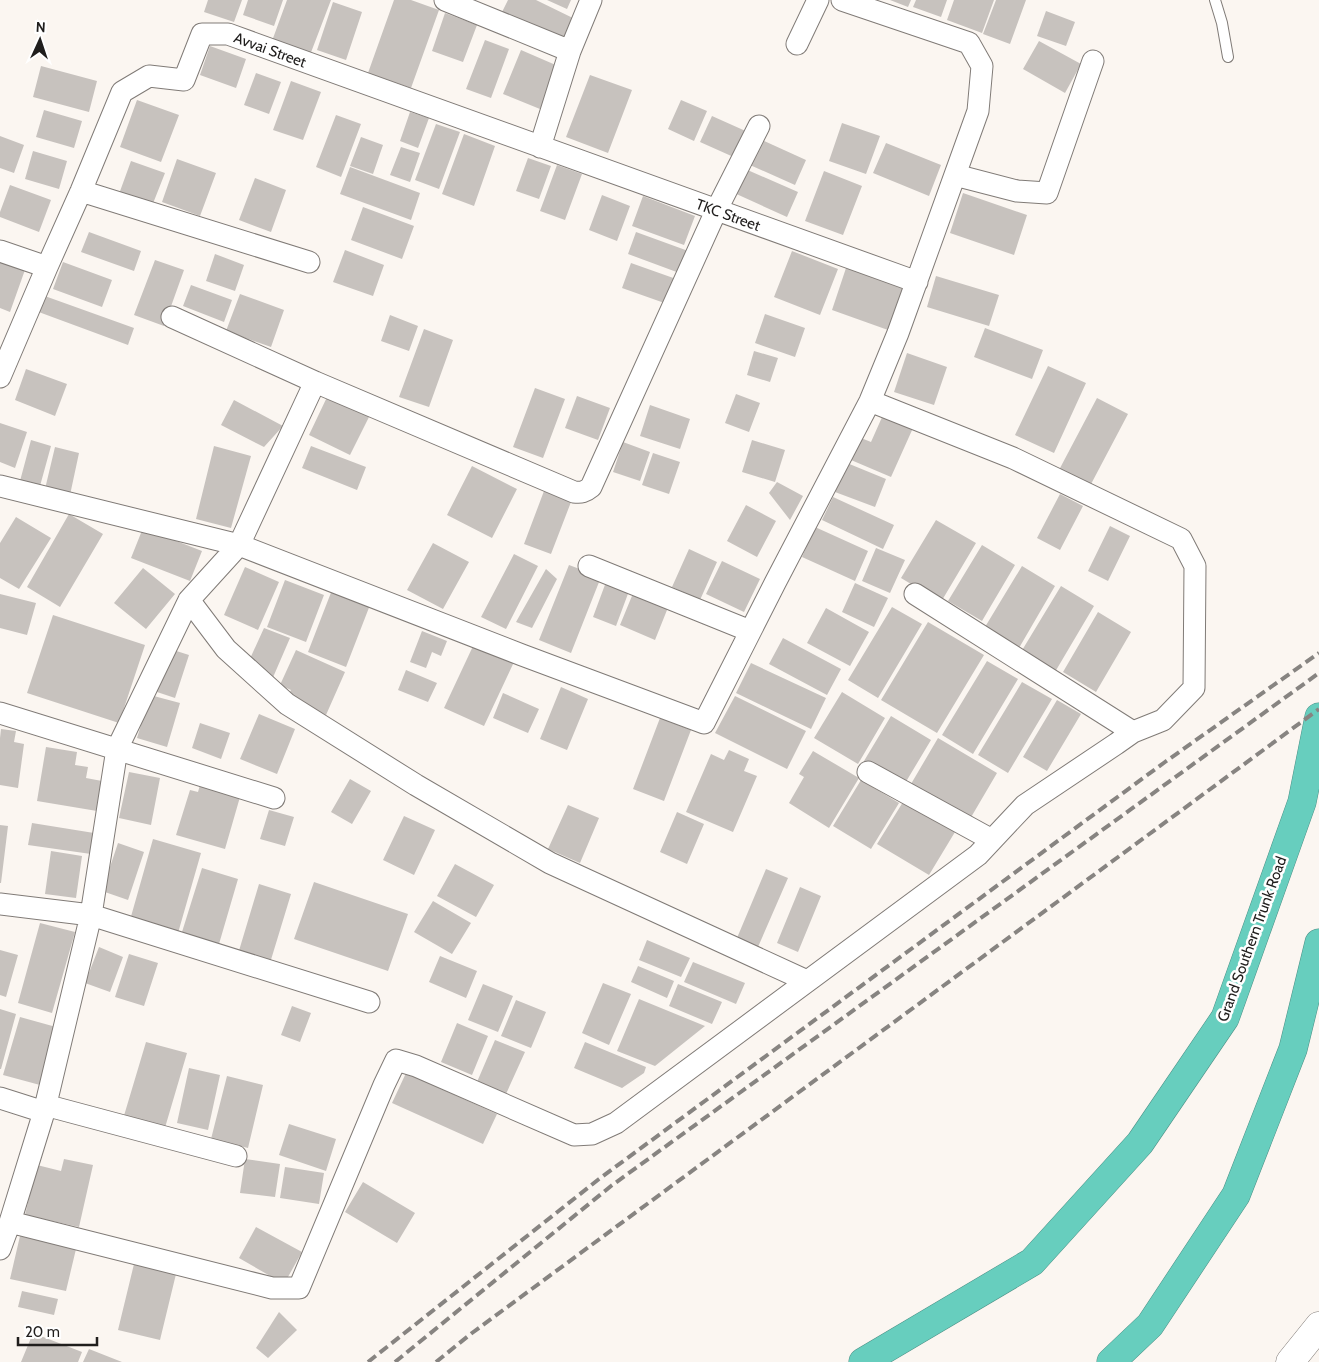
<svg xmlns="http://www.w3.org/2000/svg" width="1319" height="1362" font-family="Cabin,sans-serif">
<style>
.building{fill:#c7c2be}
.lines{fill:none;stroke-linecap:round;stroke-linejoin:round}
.lane-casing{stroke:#807b77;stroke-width:12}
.street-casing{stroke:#807b77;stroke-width:23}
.secondary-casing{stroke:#807b77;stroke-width:29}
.highway-casing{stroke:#4e9086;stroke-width:29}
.lane{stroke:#fff;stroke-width:10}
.street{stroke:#fff;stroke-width:21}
.secondary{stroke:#fff;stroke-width:28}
.highway{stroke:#67cebe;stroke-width:28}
.rail{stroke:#878481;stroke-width:4;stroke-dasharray:10 5;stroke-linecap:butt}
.labels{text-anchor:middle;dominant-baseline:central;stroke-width:5;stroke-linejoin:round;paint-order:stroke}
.street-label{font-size:15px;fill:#201e1d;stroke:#fff}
</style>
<rect width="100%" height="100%" fill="#fbf6f1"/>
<!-- building -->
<path class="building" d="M208,0H242L234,22L204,12Z
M248,0H283L274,26L243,15Z
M287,0H331L310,55L272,41Z
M394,0H411L439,10L411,88L368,73Z
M508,0H536L579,21L567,45L501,14Z
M547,0H571L567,9Z
M890,0H911L908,7Z
M916,0H947L941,17L913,7Z
M954,0H994L982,33L947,20Z
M996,0H1026L1010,44L983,34Z
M333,2L362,12L346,60L317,50Z
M1046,11L1075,22L1066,46L1037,36Z
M445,13L477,25L463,62L432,51Z
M485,40L509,49L491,98L466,89Z
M1039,41L1081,64L1065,93L1023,69Z
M210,46L246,59L236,88L200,75Z
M521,50L558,66L540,109L503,94Z
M41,66L97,81L89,112L33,97Z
M256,73L281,82L269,114L244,105Z
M590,75L632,90L608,153L566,137Z
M291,81L321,92L303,140L273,130Z
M137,100L179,115L161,162L120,147Z
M681,100L707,111L694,141L668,129Z
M44,110L82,121L74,148L36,137Z
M410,112L429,118L418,148L400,141Z
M336,115L361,124L341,177L316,167Z
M712,116L750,133L738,159L700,142Z
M842,123L880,136L866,174L829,161Z
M436,124L460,132L439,189L415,180Z
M464,134L495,146L474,206L442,194Z
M0,136L24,145L14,173L0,168Z
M361,137L383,145L373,174L350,166Z
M762,140L806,160L795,185L750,165Z
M886,143L941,165L929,196L873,173Z
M401,147L420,153L410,182L390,175Z
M33,151L67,161L59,189L25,179Z
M528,158L551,166L539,199L516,191Z
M177,159L216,173L200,216L162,202Z
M131,161L165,173L152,206L119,194Z
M557,165L582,174L565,220L540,211Z
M350,167L420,193L411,220L340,194Z
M743,168L798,192L787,217L732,192Z
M824,171L862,186L843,235L805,221Z
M255,178L286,190L271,232L239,220Z
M10,185L51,200L39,232L0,217V212Z
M963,193L1027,215L1014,255L950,233Z
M602,195L630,206L617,241L589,230Z
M643,196L695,216L684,245L632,226Z
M363,207L414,226L402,259L351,240Z
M89,232L141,251L134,271L81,252Z
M636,232L691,252L682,274L628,254Z
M345,250L384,265L373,296L333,282Z
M792,251L838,269L820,315L774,297Z
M215,254L244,265L235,291L206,281Z
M0,258L26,267L10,312L0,308Z
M155,260L184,270L164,326L134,315Z
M63,262L112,280L102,307L53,289Z
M631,263L679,280L670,305L622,288Z
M846,268L903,288L888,330L832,310Z
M936,276L999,295L989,326L927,307Z
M191,285L232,300L224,322L183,306Z
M240,294L284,310L271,347L226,331Z
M42,295L134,328L128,345L36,311Z
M765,314L805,328L795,357L755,343Z
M390,315L418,326L409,351L381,341Z
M985,328L1043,350L1032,379L974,357Z
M424,329L453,340L429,407L399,397Z
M754,351L778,358L770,382L747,375Z
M907,353L947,367L934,405L894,392Z
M1048,366L1086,383L1054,453L1015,435Z
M26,369L67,384L55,416L15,400Z
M535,388L565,399L543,458L513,447Z
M736,394L760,403L749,432L725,423Z
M328,395L370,415L350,455L309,435Z
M577,396L610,408L598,440L565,428Z
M1097,398L1128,414L1090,486L1059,470Z
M234,400L283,426L264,447L221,425Z
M650,405L690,419L680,449L640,436Z
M883,415L913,428L891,477L851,460L861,438L871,442Z
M0,423L27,432L15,468L0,462Z
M31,440L51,446L40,486L20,481Z
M752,440L785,450L775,482L742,472Z
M623,442L650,452L640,481L613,472Z
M214,446L251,456L231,528L196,519Z
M311,446L366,467L357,490L302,468Z
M55,447L79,453L70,495L45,489Z
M653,453L680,462L669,494L642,485Z
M847,463L886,479L875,507L835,492Z
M472,466L517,489L492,538L447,515Z
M777,482L803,496L790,520L769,493Z
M544,491L571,502L551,554L524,544Z
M1060,494L1083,506L1060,550L1037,538Z
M833,497L894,525L883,549L822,520Z
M746,505L776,521L757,557L727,541Z
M69,514L103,534L60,607L27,587Z
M16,517L51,538L19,589L0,578V543Z
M936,520L976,543L941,602L901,578Z
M1110,526L1130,536L1108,581L1088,571Z
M815,527L868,551L855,581L802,557Z
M143,528L202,551L190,581L131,558Z
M433,543L469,562L443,609L407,590Z
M982,545L1015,565L982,621L948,601Z
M876,548L905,560L890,593L862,581Z
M689,549L717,562L700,600L672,587Z
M514,554L538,566L506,629L481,617Z
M722,561L760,579L744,612L706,594Z
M569,565L601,577L571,653L539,640Z
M1022,566L1055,586L1019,648L985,627Z
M245,567L279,582L258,630L224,615Z
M143,568L175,594L146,629L114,603Z
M546,569L557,579L532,628L516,622Z
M285,580L324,595L306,642L267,627Z
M606,582L629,591L616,626L593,617Z
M855,583L888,598L874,627L842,612Z
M1061,586L1094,606L1055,672L1021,652Z
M332,590L370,605L346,667L308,652Z
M634,591L669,605L655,640L620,625Z
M0,594L36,603L27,635L0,628Z
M892,607L922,624L878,698L848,680Z
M826,608L869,632L850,666L807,643Z
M1098,612L1131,632L1096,692L1063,672Z
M53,615L145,645L119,723L27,693Z
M928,622L984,655L937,733L881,700Z
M264,628L290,638L271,682L248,663Z
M422,631L447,641L441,656L432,652L426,668L410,662Z
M783,638L841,669L827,695L769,664Z
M474,644L514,662L484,726L444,708Z
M167,648L189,655L175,698L154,691Z
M296,650L345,672L326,715L287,697L291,690L280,685Z
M987,661L1018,679L973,754L942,735Z
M751,663L826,698L811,729L736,693Z
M406,670L437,683L428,702L398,690Z
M1022,682L1052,699L1008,773L978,755Z
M561,687L588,699L567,750L540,739Z
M842,692L885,718L858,764L814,738Z
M503,693L539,709L528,733L493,718Z
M150,695L180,703L167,747L137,738Z
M735,696L806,731L787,769L715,733Z
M1057,700L1081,714L1047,771L1023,757Z
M259,714L295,729L277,774L240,759Z
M891,716L931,740L901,790L861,766Z
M660,718L691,730L664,801L633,789Z
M200,723L230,733L221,759L192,748Z
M1,729L16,731L14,742L24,744L18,788L0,785V738Z
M938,738L997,773L970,819L911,784Z
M46,747L77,752L75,765L88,767L86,778L102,781L97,811L37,801Z
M729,750L749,759L744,771L757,776L733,832L686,812L711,754L724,760Z
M813,751L859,778L829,828L789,803L804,777L799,774Z
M129,772L160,778L151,825L119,818Z
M350,779L371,791L352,824L331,812Z
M861,780L899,803L871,849L833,826Z
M200,785L240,797L225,849L176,835L190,790L198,792Z
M903,802L955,832L929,875L877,844Z
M568,805L599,818L580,863L548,849Z
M269,810L294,817L285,846L260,839Z
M677,812L704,824L687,864L660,852Z
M404,816L435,830L414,875L383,860Z
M32,823L94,833L91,854L28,845Z
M0,825L8,826L1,883H0Z
M153,839L201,853L178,933L130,920Z
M118,843L144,852L128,900L102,891Z
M51,851L82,856L76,898L45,894Z
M455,864L494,885L476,917L437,896Z
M202,868L238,879L219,944L182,932Z
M766,869L788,878L758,947L737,938Z
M314,882L408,914L388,971L294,939Z
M259,884L291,894L270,963L238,954Z
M800,887L821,896L798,952L777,943Z
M433,901L471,923L452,954L414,932Z
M40,923L75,932L52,1013L18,1003Z
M647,940L690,958L681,977L639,960Z
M99,947L123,957L110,992L85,983Z
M0,950L18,955L6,997L0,995Z
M129,954L158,963L144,1006L115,997Z
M440,956L477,971L466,998L429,982Z
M693,962L745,983L736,1004L684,982Z
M638,966L674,981L667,998L631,982Z
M603,983L631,994L609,1045L582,1033Z
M483,984L513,996L498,1032L468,1020Z
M678,984L722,1002L712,1024L669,1006Z
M639,999L705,1026L655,1066L617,1051Z
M516,1000L546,1012L531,1048L501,1036Z
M292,1006L311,1013L300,1042L281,1035Z
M0,1009L16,1014L1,1069H0Z
M20,1017L56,1027L40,1085L3,1075Z
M457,1023L488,1036L472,1075L441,1062Z
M495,1040L525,1052L506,1094L477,1082Z
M146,1042L187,1053L164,1131L123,1119Z
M585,1042L646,1067L644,1073L622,1088L574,1068Z
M189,1068L220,1075L208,1130L177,1123Z
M406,1073L497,1114L483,1144L392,1103Z
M227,1076L263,1085L248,1148L211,1139Z
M289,1124L336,1139L326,1171L279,1155Z
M64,1159L93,1165L79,1227L25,1215L37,1165L61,1171Z
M245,1159L280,1164L275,1197L240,1193Z
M285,1167L324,1173L319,1204L280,1198Z
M363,1182L415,1213L397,1243L345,1212Z
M256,1227L302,1252L284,1284L239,1258Z
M20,1236L76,1249L66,1291L10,1279Z
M134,1264L176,1274L160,1340L118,1330Z
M22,1291L58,1299L54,1315L18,1307Z
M279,1312L297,1330L268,1358L256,1348Z
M33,1333L82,1352L78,1362H21Z
M89,1349L122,1362H83Z"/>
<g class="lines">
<!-- lane casing -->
<g class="lane-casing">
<path id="lane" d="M1215,0L1222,23L1228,57"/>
</g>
<!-- street casing -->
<g class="street-casing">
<path id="street" d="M445,0L570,51
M797,44L818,0
M540,147L570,51L591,0
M955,175L1017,191L1047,193L1093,61
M81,191L309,262
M0,251L47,267
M172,317L315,382L574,492C581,493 585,492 591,487L716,211L759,126
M0,377L47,267L81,191L122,92L149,76L184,80L202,34H228L917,282
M0,486L239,545L522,655L704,723L775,583L870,401L898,333L978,111L982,66L969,43L842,0
M589,566L750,631
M915,594L1133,732
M189,600L226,649L287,704L416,785L550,863L807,981
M0,713L274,798
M868,772L992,840
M0,904L91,915L369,1002
M0,1098L44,1112
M45,1105L236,1156
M10,1222L272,1288H299L384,1085L396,1060L416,1066L574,1135L592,1134L616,1123L978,855L1025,805L1116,744L1133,732L1163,720L1194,688L1195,566L1181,539L1013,458L870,401
M0,1249L10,1222L44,1112L91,915L117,749L189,600L239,545L315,382"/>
</g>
<!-- secondary casing -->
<g class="secondary-casing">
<path id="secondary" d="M1290,1362L1319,1326"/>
</g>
<!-- highway casing -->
<g class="highway-casing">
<path id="highway" d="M863,1362L1032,1262L1140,1143L1225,1018L1302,802L1319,717
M1111,1362L1150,1325L1236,1195L1293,1049L1319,943"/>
</g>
<!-- lane -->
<use href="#lane" class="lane"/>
<!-- street -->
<use href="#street" class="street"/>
<!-- secondary -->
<use href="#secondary" class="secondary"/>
<!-- highway -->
<use href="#highway" class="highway"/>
<!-- rail -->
<path class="rail" d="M368,1362L599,1179L1165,762L1319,653
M395,1362L611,1186L1319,673
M436,1362L472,1333L1319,709"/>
</g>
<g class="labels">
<!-- street labels -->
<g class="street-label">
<text transform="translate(270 50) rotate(20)">Avvai Street</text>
<text transform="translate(728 215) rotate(20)">TKC Street</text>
<text transform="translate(1252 939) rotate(-70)">Grand Southern Trunk Road</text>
</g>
</g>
<!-- north arrow -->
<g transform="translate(40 40) rotate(3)" stroke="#ffffff" stroke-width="4" paint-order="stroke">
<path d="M0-4L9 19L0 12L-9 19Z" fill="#201e1d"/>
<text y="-8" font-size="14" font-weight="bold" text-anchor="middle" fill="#201e1d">N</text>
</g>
<!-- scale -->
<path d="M18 1337v8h79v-8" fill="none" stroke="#201e1d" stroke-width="2.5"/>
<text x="25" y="1337" font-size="15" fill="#201e1d" stroke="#ffffff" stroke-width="4" paint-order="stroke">20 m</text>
</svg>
